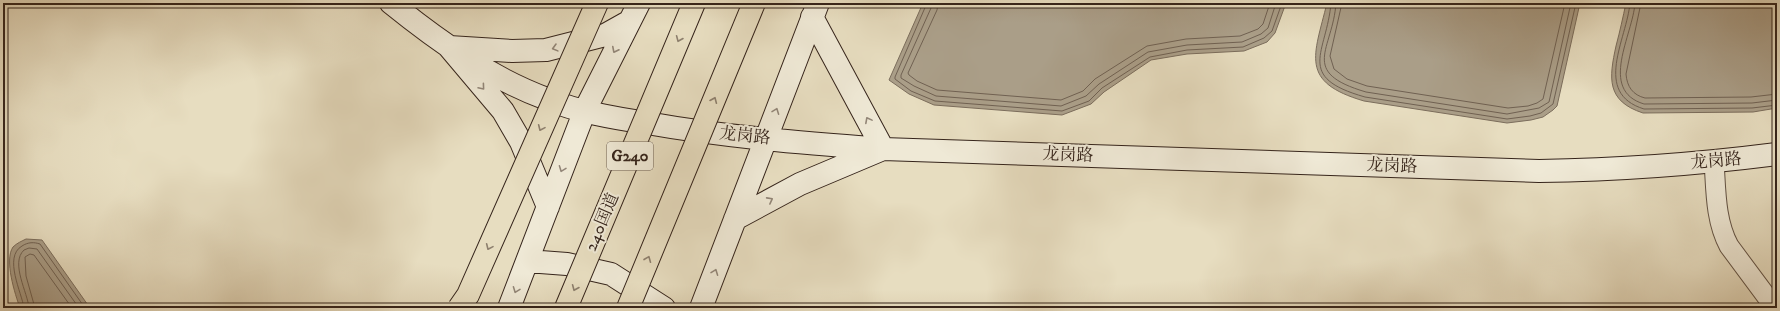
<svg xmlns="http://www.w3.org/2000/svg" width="1780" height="311" font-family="'IM FELL DW Pica','Noto Serif SC',serif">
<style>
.water{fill:#aa9e88;stroke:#7b6d5c}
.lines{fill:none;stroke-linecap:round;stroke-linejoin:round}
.shore{stroke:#706152;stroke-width:1}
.street-casing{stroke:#625244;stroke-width:21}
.secondary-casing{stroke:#35241b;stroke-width:24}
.street{stroke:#efe9d6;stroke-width:19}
.secondary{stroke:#efe9d6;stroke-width:22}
.highway-bridge-casing{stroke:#35241b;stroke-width:24;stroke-linecap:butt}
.highway-bridge{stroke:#e7ddc0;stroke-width:22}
.oneway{stroke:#8e806e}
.oneway2{stroke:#928678}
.labels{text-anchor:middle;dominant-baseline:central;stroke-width:4;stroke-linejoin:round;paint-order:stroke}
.shield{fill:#efe9d6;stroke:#6d5f53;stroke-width:1}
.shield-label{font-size:16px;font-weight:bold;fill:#35241b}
.street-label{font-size:17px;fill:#35241b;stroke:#efe9d6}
</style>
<rect width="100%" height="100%" fill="#e7ddc0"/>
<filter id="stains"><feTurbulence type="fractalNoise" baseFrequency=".005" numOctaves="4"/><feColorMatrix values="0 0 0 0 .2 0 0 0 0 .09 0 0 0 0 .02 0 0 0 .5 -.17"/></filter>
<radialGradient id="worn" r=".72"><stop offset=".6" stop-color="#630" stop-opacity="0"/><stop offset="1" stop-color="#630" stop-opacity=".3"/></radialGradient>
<!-- water -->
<path class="water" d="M923,3H1286L1275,33L1267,42L1244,51L1187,54L1151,60L1104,92L1091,104L1062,115L934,105L909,94L889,80Z
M1327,3H1580L1557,106L1553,110L1543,117L1531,120L1507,123L1364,101C1299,82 1314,56 1327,3Z
M1626,3H1777V108L1753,112L1643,113C1606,101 1609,78 1616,46C1620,31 1623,17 1626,3Z
M26,239L42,240L90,308H20C15,294 4,260 13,247C17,243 22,241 26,239Z"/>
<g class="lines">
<!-- shore -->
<path class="shore" d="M927,3L895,77V79L911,91L935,101L1062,111L1089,101L1102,88L1150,57L1187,50L1243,47L1264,38L1272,31L1282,3
M932,3L931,8L901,75V78L914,86L936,96L1061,106L1086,96L1099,84L1148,52L1187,45L1242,42L1261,34L1268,28L1276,3
M938,3L937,10L908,73L909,75L917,81L937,90L1061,100L1083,91L1095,79L1147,46L1186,39L1240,36L1258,29L1263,24L1270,3
M1331,3C1327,53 1294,77 1365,97L1507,119L1530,116L1541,113L1553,104L1576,3
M1336,3C1333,50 1298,72 1366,92L1507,114L1539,108L1549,102L1571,3
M1342,3L1330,56L1334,69L1347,79L1367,86L1508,108L1528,106L1537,103L1543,99L1565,3
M1630,3C1627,39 1592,93 1644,109L1752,108L1777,105
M1635,3C1633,35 1598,90 1644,104L1752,103L1777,100
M1641,3L1626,74C1627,87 1633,95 1645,98L1751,97L1777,94
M24,308C22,293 3,257 22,246C28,242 34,242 40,244L85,308
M29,308C28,293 10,263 24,250L29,248L37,249L79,308
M35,308L26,276L25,257L30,254L34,255L72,308"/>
<!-- street casing -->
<g class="street-casing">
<path id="street" d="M1714,161C1716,189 1715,220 1729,246L1775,308"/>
</g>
<!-- secondary casing -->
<g class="secondary-casing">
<path id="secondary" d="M391,3C438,41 490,78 547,99C578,112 614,118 647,123C725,137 804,143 883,149L1539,171C1618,170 1698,164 1777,154
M548,207L521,142L503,111L449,47L512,51L546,50L605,35L630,21
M735,219L800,184L883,149L812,17
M527,261L567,264L611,274L664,308
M509,308L585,110L639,3
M701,308L818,3"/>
</g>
<!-- street -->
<use href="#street" class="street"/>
<!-- secondary -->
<use href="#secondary" class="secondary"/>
<!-- highway-bridge casing -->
<g class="highway-bridge-casing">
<path id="highway-bridge" d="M459,308L468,295L597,3
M566,308L694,3
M628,308L754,3"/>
</g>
<!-- highway-bridge -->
<use href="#highway-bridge" class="highway-bridge"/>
</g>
<!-- one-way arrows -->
<defs><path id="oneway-chevron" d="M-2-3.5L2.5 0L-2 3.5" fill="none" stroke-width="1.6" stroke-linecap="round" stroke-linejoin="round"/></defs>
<g class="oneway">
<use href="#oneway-chevron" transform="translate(679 39) rotate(113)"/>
<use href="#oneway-chevron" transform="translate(714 100) rotate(-67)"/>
<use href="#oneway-chevron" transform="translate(541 128) rotate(114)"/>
<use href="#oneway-chevron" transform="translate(489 247) rotate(114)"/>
<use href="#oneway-chevron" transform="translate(648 259) rotate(-68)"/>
<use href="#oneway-chevron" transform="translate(575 288) rotate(113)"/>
</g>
<g class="oneway2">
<use href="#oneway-chevron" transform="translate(555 48) rotate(165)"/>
<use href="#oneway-chevron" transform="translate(615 50) rotate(117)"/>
<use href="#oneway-chevron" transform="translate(482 87) rotate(50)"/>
<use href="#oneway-chevron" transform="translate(776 111) rotate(-69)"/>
<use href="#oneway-chevron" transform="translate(868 120) rotate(-118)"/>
<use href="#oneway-chevron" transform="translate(562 169) rotate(111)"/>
<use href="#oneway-chevron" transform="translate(770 200) rotate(-28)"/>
<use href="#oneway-chevron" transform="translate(715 272) rotate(-69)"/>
<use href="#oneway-chevron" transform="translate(516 290) rotate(111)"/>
</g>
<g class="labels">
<!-- shield labels -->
<rect class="shield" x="607" y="142" width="46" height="28" rx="3"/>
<g class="shield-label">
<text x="630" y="156">G240</text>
</g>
<!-- street labels -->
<g class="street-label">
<text transform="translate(745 136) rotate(6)">龙岗路</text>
<text transform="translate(1068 155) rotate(2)">龙岗路</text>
<text transform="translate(1716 161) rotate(-5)">龙岗路</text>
<text transform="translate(1392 166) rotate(2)">龙岗路</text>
<text transform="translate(602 222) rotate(-67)">240国道</text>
</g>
</g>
<!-- margin -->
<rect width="1780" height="311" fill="none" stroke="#e7ddc0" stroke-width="16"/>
<rect x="4" y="4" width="1772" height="303" fill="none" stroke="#35241b" stroke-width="2"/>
<rect x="8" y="8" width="1764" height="295" fill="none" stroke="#35241b"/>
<rect width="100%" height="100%" filter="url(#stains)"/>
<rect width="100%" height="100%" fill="url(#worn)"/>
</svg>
